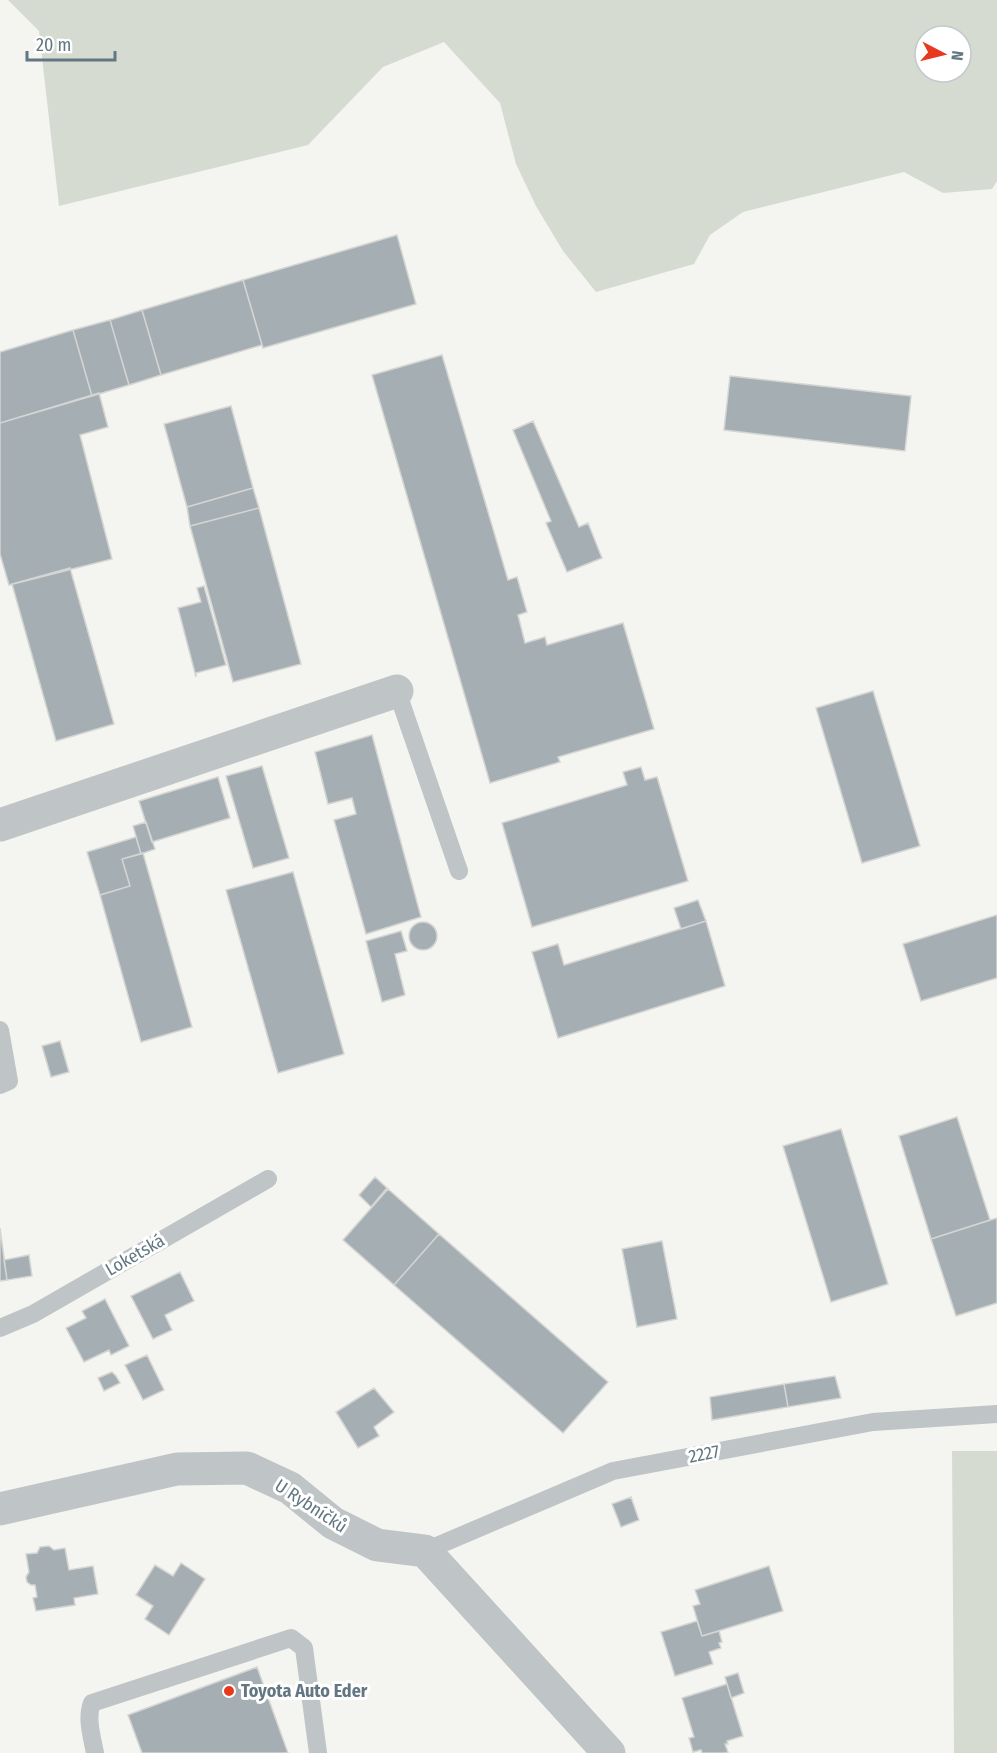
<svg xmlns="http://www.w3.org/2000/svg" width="997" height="1753" font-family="'Fira Sans Condensed',sans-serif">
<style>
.green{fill:#d6dbd1;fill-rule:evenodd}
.building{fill:#a5afb3;stroke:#d5d5d3;stroke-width:1.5}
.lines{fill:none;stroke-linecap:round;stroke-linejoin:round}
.service{stroke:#bfc4c6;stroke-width:18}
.minor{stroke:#bfc4c6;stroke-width:33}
.poi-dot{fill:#e6391e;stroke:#fff;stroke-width:2}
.labels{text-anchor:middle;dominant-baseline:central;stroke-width:6;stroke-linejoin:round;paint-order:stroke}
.street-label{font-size:18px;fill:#627782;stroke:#fff}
.poi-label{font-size:18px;font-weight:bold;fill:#627782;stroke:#fff;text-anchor:start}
</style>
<rect width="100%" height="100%" fill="#f4f4f0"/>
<!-- green -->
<path class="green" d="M8,0H997V181L992,189L943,193L904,172L743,212L710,235L694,264L596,292L563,251L536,206L516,164L500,103L444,42L383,67L308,145L59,206L39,31ZM925,36H961V72H925Z
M952,1451H997V1753H954Z"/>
<!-- building -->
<path class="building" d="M397,235L416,304L263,348L243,280Z
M243,280L262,345L161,375L142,310Z
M142,310L161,375L129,385L110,320Z
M110,320L129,385L92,396L73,330Z
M73,330L92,396L0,423V352Z
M442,355L508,580L517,577L527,612L518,615L525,643L545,637L547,645L623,623L654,729L558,757L560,762L490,783L372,375Z
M730,376L911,396L905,451L724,430Z
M99,393L108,427L80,435L112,559L9,585L0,554V423Z
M231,406L253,488L187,507L164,424Z
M533,421L579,527L588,523L602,558L567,572L546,523L551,521L513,430Z
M253,488L259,508L190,526L187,507Z
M259,508L301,664L233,682L190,526Z
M70,568L114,724L56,741L12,584Z
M204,586L226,665L196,673V677L178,608L201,602L197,588Z
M873,691L920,846L862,863L816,708Z
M372,735L421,917L366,934L334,820L356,814L352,798L328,804L315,752Z
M262,766L289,858L253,868L226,776Z
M641,767L645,780L657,777L688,881L532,927L502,823L627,785L623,772Z
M218,777L230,818L152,842L139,801Z
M146,822L155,849L141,854L133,826Z
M136,837L141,854L122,859L130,886L100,895L87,852Z
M143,853L192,1027L141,1042L100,895L130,886L122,859Z
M293,872L344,1054L278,1073L226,890Z
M698,900L706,921L681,929L674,908Z
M997,915V978L921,1001L903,944Z
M706,921L725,986L558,1038L532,952L558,944L564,965Z
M409 936a14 14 0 1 1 28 0a14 14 0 1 1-28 0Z
M401,931L407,951L395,954L405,995L382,1002L366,941Z
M60,1041L69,1072L51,1077L42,1046Z
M957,1117L990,1220L931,1239L899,1136Z
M841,1129L888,1284L831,1302L783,1146Z
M375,1177L387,1188L371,1207L359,1195Z
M388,1189L439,1234L394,1285L343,1240Z
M997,1218V1303L956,1316L931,1239Z
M0,1228L7,1280L0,1281Z
M439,1234L608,1382L563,1433L394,1285Z
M662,1241L677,1319L637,1327L622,1249Z
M29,1255L32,1276L7,1280L4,1260Z
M180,1272L194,1301L165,1315L172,1330L153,1339L131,1296Z
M105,1299L129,1346L111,1355L109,1350L84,1362L66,1328L86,1318L82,1311Z
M147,1355L164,1390L143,1400L125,1365Z
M112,1372L116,1376L120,1383L104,1391L98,1378Z
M835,1376L841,1398L788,1407L784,1384Z
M784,1384L788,1407L712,1420L710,1397Z
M374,1388L394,1412L374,1427L379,1436L358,1448L336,1412Z
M631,1497L639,1520L621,1527L612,1504Z
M49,1546L54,1550L65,1548L69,1570L93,1566L98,1594L74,1598L75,1605L36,1611L33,1598L37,1597L35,1585H31L27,1582L26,1577L29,1572L26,1554L37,1553L40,1547Z
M181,1563L205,1579L169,1635L145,1619L153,1606L136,1595L155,1565L173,1576Z
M769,1566L783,1611L702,1636L693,1606L700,1604L695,1590Z
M697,1621L702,1636L719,1631L722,1642L719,1643L721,1648L709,1652L713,1664L675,1676L661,1632Z
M257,1667L288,1753H142L128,1715Z
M738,1673L744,1693L731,1698L725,1677Z
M727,1684L743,1736L727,1741L728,1744H725L728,1752L725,1753H702L701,1750L693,1752L689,1738L694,1737L682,1698Z"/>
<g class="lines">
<!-- service -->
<path class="service" d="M397,691L459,871
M0,1030L9,1081L0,1085
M0,1328L33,1314L268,1179
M425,1551L613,1471L873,1422L997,1414
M95,1753C92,1737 86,1718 92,1703L291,1638L304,1648L318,1753"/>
<!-- minor -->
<path class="minor" d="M0,825L397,691
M0,1509L177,1469L247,1468L290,1488L333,1523L377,1545L425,1551L609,1753"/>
</g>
<!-- markers -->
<circle class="poi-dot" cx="229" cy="1691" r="6"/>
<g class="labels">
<!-- street labels -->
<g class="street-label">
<text transform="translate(135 1255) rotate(-30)">Loketská</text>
<text transform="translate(704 1454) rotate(-11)">2227</text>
<text transform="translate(311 1506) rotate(33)">U Rybníčků</text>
</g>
<!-- poi labels -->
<g class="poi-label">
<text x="241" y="1691">Toyota Auto Eder</text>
</g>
</g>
<!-- north arrow -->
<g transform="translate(943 54) rotate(97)"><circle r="28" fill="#ffffff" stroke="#c0c9cd" stroke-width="1.5"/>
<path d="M0-4.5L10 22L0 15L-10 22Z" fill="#e6391e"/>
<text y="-9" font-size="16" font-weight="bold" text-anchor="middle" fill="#627782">N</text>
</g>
<!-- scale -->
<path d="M27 51v9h88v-9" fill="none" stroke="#627782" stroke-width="3"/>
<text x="36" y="51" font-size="18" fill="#627782" stroke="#ffffff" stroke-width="4.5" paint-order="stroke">20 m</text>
</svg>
